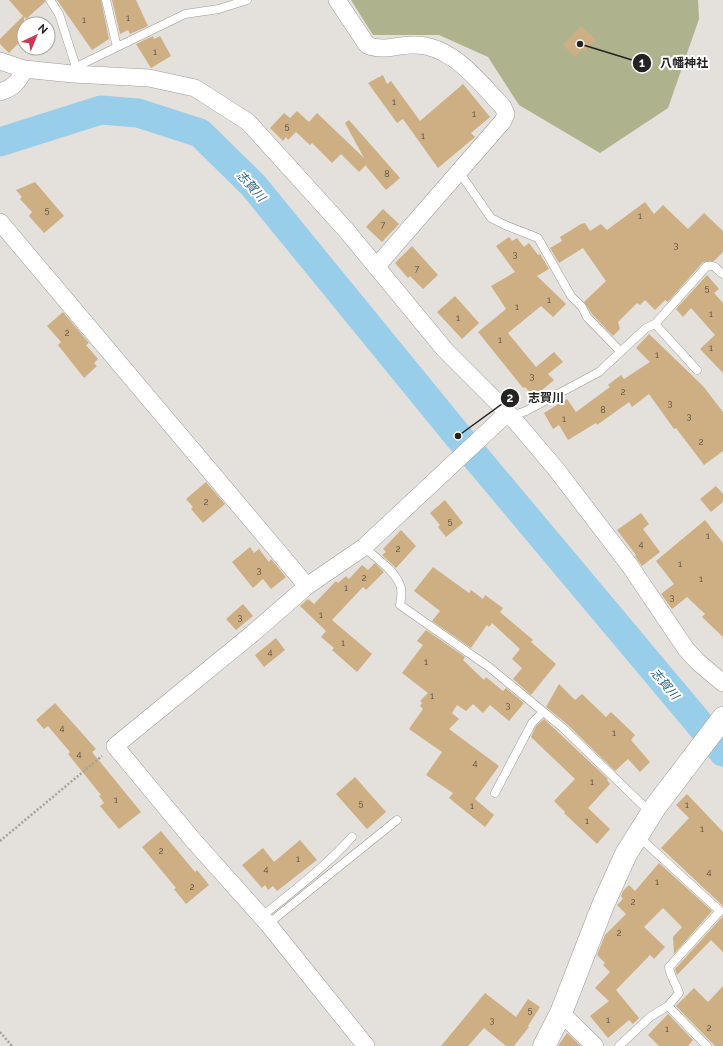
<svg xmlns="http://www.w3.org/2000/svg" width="723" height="1046" font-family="Raleway,'Noto Sans JP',sans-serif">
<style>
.green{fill:#aeb38e}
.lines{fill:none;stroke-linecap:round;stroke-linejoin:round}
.river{stroke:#98ceea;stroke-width:29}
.building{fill:#cdaf83}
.lane-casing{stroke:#9f9b97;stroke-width:9}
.street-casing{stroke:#9f9b97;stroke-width:18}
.secondary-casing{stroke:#9f9b97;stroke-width:23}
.path{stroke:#a4a19d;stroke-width:2.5;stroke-dasharray:2 2;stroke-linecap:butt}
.lane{stroke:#fff;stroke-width:8}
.street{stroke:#fff;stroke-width:17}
.secondary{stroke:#fff;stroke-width:22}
.labels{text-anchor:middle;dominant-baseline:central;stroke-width:4;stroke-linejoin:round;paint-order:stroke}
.number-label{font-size:9px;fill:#4f463a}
.water-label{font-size:12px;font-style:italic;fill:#1e5f7b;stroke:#fff}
.leader{fill:none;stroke:#252322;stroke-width:1.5}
.callout-dot{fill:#252322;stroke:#fff;stroke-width:1.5}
.mark-label{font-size:12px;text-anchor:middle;font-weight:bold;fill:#fff}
.callout-label{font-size:12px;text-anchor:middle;font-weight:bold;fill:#252322;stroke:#fff;stroke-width:4;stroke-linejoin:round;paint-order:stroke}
</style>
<rect width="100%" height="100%" fill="#e4e0db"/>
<!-- green -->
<path class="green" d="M351,0H698L699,19L668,108L600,153L519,105L488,57L439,35H373Z"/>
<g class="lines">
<!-- river -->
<path class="river" d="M0,142L101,110L138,113L200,133L253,185L458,436L723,752"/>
</g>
<!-- building -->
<path class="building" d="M9,0H45V2L26,19L24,17V37L9,53L0,44V39L23,16Z
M57,0H101L109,39L92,50Z
M112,0H136L148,26L130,34L128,30L120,34Z
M581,26L596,40L585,51L582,49L575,57L563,45Z
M153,36L154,39L160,36L171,56L151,68L136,44Z
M383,75L387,84L391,81L420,121L463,84L490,117L471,133L475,137L438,168L403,119L397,123L368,83Z
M297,111L309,122L317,113L364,158L345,123L349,120L400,178L386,190L366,166L367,164L359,172L341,154L332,163L312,143L310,145L296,132L288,140L286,137L283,141L270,128L284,113L290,118Z
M35,182L64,216L44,233L29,216L32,212L20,199L22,197L16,190Z
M645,202L654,214L663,205L688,229L704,213L723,231V252L714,261L703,262L668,302L665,300L655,310L645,300L640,305L637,303L618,322L620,329L613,336L592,314L584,302L606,281L583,248L559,263L550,248L562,241L560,237L581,224L585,223L590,231L601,224L607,230Z
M383,209L399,224L382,242L366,227Z
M509,237L512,241L517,238L524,247L529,243L538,255L540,254L549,269L537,276L566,304L553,317L541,306L508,333L536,367L554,352L563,362L548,374L554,380L534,397L525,387L523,388L478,332L506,309L491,286L515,272L496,246Z
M412,246L438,275L423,289L410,276L408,278L395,263Z
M707,275L719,289L714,293L723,303V373L700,349L715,335L691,308L683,317L676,309Z
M455,296L479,323L462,339L437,312Z
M63,312L89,343L86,345L98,359L94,363L97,366L84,378L58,345L61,342L47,326Z
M649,334L703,386L723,412V451L704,465L676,428L674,429L649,394L632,407L629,402L597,425L596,423L568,440L559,425L553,429L544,413L567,399L576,412L610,387L608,385L621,375L624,379L650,362L636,348Z
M206,482L225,504L203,523L191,509L193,507L186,499Z
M716,486L723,494V502L711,512L700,499Z
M445,500L463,523L446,537L438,527L440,525L430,513Z
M641,513L649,524L643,529L660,552L642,566L635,556L636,555L617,530Z
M705,520L723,543V637L702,617L705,614L687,597L672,609L661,594L674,584L656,561Z
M401,530L416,546L396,568L382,555L386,552L383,549Z
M250,547L254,553L259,549L269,562L271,559L286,577L271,589L263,579L253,588L232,562Z
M375,563L384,572L366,590L363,587L332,620L372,654L357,672L332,650L334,648L321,637L326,631L300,606L308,599L314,604L336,581L338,583L346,576L349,579L362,565L368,570Z
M433,567L469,593L471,590L483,599L485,595L503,608L500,612L533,640L531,642L556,664L531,695L513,679L522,668L512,659L520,649L492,623L489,627L487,625L471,648L432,621L440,611L414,591Z
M243,604L253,616L236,630L226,619Z
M426,630L465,657L463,660L484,680L486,677L503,691L506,688L524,703L509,721L490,705L483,713L473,704L466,711L457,705L452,713L459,719L449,729L499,766L475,799L494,815L485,827L449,798L453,793L426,775L442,752L409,729L423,709L420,706L422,703L420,701L428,693L402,673L423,645L417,641Z
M276,638L285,650L264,667L255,655Z
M559,684L575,700L582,694L606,717L611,712L635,735L631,740L650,762L640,772L628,759L615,771L567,724L546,707Z
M55,703L96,749L92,752L141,812L119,829L100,806L104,803L99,796L101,795L68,754L70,752L48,726L44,729L36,720Z
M544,719L608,779L607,780L610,784L588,808L610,829L597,844L564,813L565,812L554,801L575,779L531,737L536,726Z
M355,777L386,812L367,829L336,794Z
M687,794L723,832V906L661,848L689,818L676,805Z
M161,831L195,872L197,870L209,885L186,904L174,889L176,888L142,847Z
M300,840L317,860L277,891L273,886L268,890L265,885L262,888L242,865L263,848L274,862Z
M659,863L712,911L674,954L673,937L682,927L663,908L644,927L665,947L654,959L650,955L616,990L639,1018L633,1024L629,1020L608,1038L590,1016L609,1001L595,988L610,972L603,965L605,963L597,955L605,935L626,914L617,905L623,899L621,896L623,891L629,885L635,891Z
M723,916V952L711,940L677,975L675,969Z
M723,986V1046H715L676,1006L694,988L708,1002Z
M485,993L516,1017L528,999L540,1007L528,1026L529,1027L514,1046H506L484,1028L468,1046H441Z
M668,1014L693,1040L688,1046H659L648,1035Z
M567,1033L581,1046H558Z"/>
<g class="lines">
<!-- lane casing -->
<g class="lane-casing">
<path id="lane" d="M50,0L59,14L76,67
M106,0L117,47
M73,72L76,67L185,14L219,9L247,0
M460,173L491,218L505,225L538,238L571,296L582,307L587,317L621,352
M655,324L697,370
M511,416L526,411L599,372L646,328L655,324L707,266C716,264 717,271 723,274
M364,547C376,558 395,571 400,585C403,592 401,598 400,605L489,667L563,728L651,813
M495,793L532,723L543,712
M638,836L720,911L669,967C670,976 676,984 679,993L668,1006
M261,917C292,892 325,867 352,837
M268,924L397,820
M619,1046L650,1017L668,1006L707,1046"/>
</g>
<!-- street casing -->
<g class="street-casing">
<path id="street" d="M337,0L367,45C383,52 396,45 412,45C451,43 479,82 503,107L506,114L503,121L376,267
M0,61L24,69L73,74L149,78L195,88L248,122L346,230L445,350L511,416L556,469L630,566L686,649L698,662L723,683
M0,92C13,88 19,82 24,69
M0,222L307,586
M561,1013L595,1046
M366,1046L268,924L193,840L115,746L252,634L307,586L364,547L502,418L511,416"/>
</g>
<!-- secondary casing -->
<g class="secondary-casing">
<path id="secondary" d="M544,1046L561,1013L603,905L626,854L656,806L723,718"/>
</g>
<!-- path -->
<path class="path" d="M0,841L102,756
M0,1032L12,1046"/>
<!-- lane -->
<use href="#lane" class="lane"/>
<!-- street -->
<use href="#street" class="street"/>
<!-- secondary -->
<use href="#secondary" class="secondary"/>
</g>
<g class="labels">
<!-- number labels -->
<g class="number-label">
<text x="128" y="18">1</text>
<text x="84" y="20">1</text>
<text x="155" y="52">1</text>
<text x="394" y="102">1</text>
<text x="474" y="114">1</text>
<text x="287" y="126">5</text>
<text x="423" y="136">1</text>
<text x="387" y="174">8</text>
<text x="47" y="210">5</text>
<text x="640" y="216">1</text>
<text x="383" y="225">7</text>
<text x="676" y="245">3</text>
<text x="515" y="254">3</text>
<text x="417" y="269">7</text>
<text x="707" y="288">5</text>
<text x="549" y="300">1</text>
<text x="517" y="307">1</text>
<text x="711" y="314">1</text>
<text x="458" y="318">1</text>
<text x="67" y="333">2</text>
<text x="500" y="340">1</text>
<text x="711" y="348">1</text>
<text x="657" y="355">1</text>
<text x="532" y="376">3</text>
<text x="623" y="392">2</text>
<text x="670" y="403">3</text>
<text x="603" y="410">8</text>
<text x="689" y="416">3</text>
<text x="564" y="419">1</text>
<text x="701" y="442">2</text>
<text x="206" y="502">2</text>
<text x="450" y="521">5</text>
<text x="708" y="536">1</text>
<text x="641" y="544">4</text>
<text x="398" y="549">2</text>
<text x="680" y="564">1</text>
<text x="259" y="570">3</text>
<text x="364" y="578">2</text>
<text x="701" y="579">1</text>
<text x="346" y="588">1</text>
<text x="672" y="597">3</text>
<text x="321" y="615">1</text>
<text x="240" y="617">3</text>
<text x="343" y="643">1</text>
<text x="270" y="652">4</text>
<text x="426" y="662">1</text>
<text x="432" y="696">1</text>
<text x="508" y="705">3</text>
<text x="62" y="728">4</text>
<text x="614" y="733">1</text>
<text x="79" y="754">4</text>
<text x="475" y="763">4</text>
<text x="592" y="782">1</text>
<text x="116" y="800">1</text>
<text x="361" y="803">5</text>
<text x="687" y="805">1</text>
<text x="472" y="806">1</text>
<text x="587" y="821">1</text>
<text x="702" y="829">1</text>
<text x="161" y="851">2</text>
<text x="298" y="859">1</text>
<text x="266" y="869">4</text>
<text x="709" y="872">4</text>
<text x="657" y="882">1</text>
<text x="192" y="887">2</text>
<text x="633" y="902">2</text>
<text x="619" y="933">2</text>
<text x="530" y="1010">5</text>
<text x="492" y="1020">3</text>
<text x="608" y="1020">1</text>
<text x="709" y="1028">2</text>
<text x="667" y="1029">1</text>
</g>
<!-- water labels -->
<g class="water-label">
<text transform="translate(251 186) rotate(48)">志賀川</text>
<text transform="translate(665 684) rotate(50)">志賀川</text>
</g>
</g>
<!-- callouts -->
<path class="leader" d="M580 44L642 63M458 436L510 398"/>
<g class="callout-dot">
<circle cx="580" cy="44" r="4"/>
<circle cx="458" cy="436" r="4"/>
<circle cx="642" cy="63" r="10"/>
<circle cx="510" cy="398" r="10"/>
</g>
<g class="mark-label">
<text x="642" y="67">1</text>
<text x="510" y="402">2</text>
</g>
<g class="callout-label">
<text x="684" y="67">八幡神社</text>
<text x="546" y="402">志賀川</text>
</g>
<!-- north arrow -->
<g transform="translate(36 36) rotate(44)"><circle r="19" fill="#ffffff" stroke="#a8a7a7"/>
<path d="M0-3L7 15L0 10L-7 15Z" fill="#ca3a54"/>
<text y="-6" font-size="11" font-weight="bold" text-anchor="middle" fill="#252322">N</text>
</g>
</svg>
